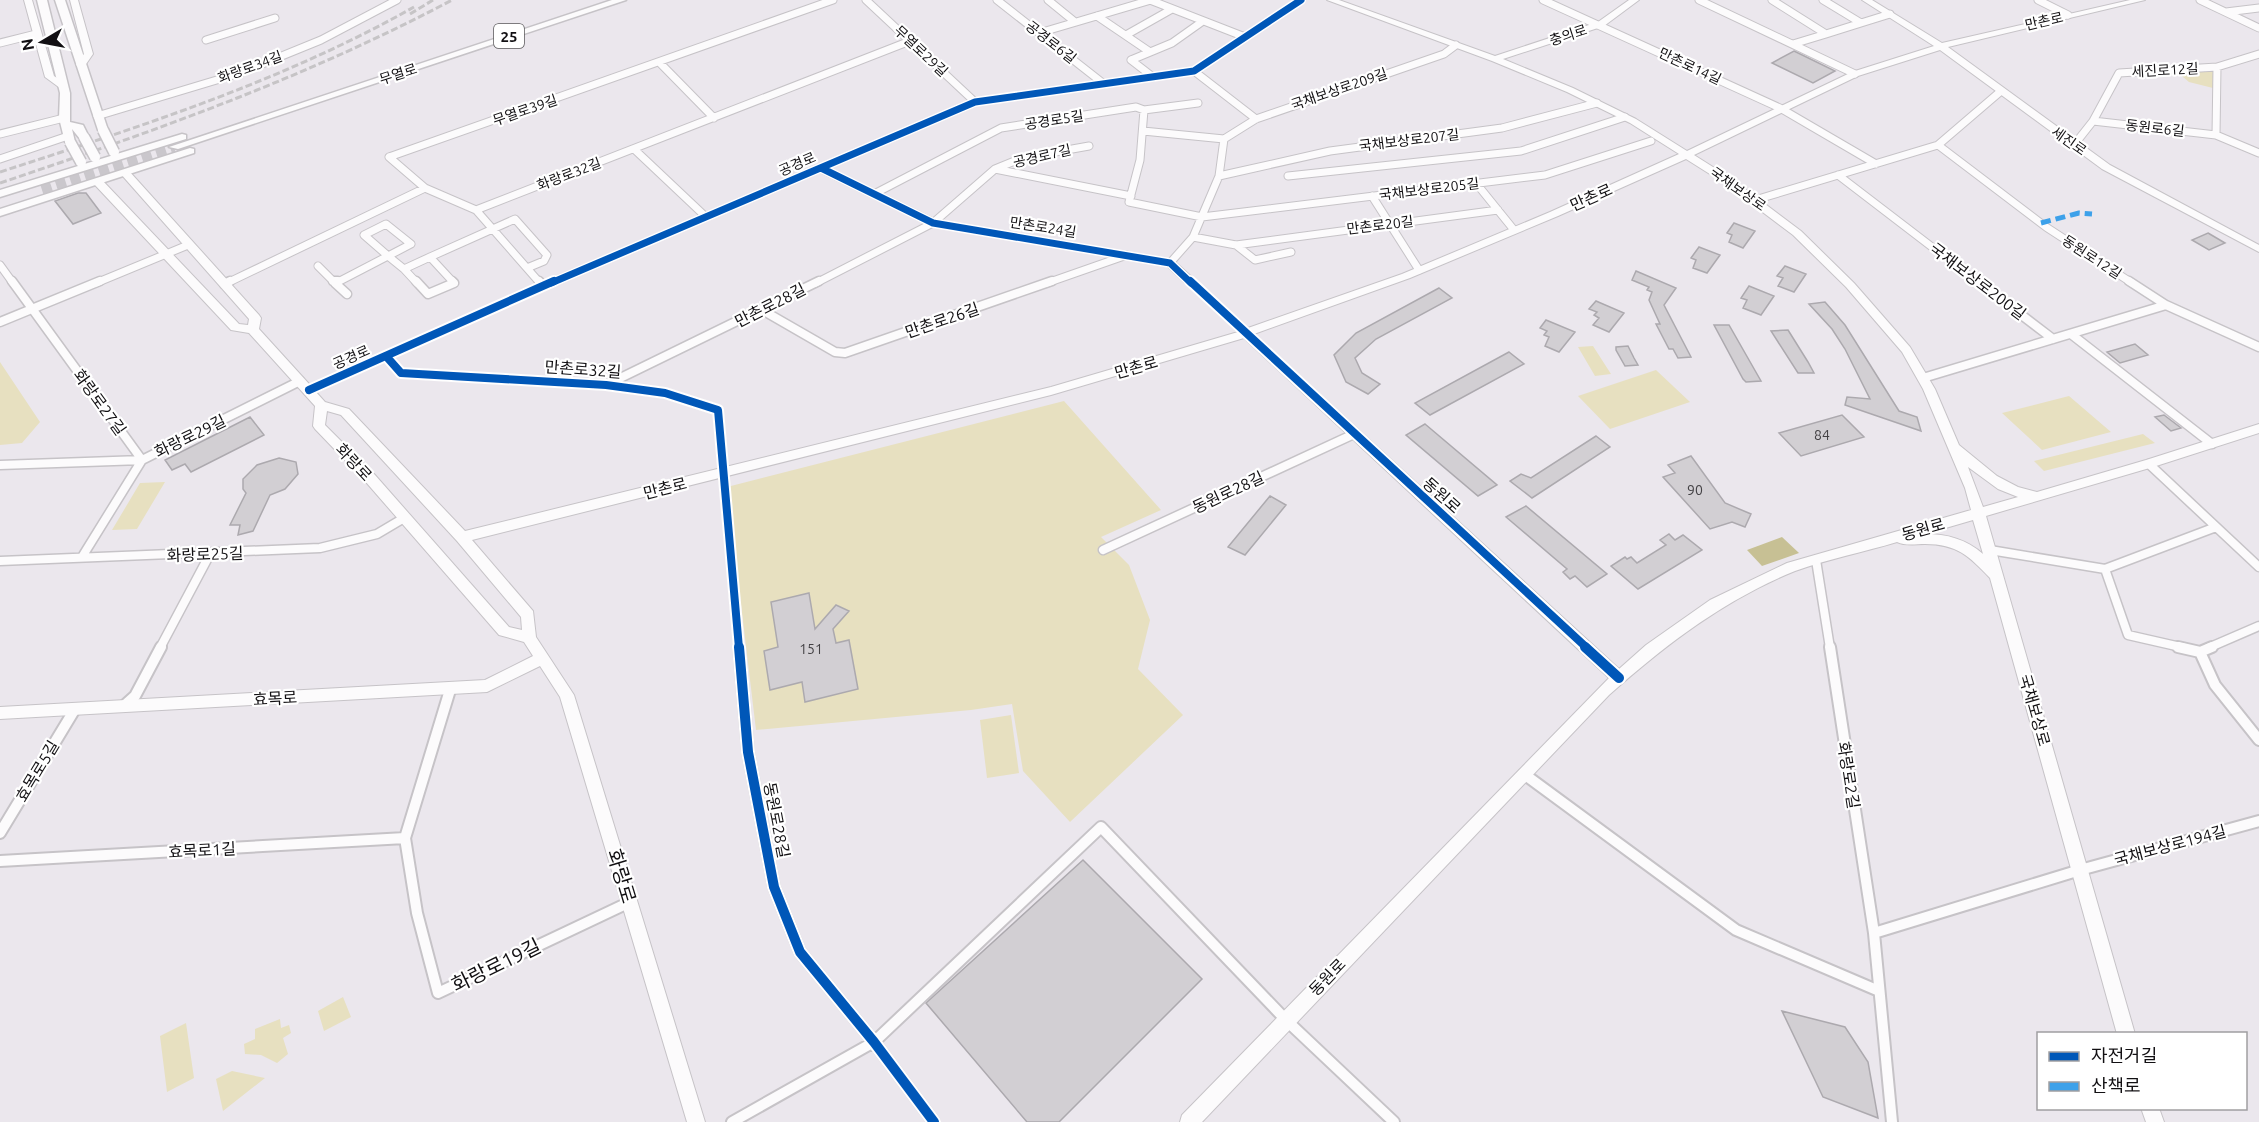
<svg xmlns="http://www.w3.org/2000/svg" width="2259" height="1122" font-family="Ubuntu,'Noto Sans KR',sans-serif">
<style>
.green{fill:#e7e0c0}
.water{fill:#c7c094}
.building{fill:#d2cfd3;stroke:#aca9ae;stroke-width:1.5}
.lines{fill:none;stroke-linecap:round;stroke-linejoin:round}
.primary-tunnel{stroke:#cac7cc;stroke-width:10;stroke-dasharray:10 5;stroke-linecap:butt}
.street-far2-casing{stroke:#c6c3c7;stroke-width:9}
.street-far1-casing{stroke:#c6c3c7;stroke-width:11}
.street-casing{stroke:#c6c3c7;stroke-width:14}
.secondary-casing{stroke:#c6c3c7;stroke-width:2}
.primary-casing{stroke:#c6c3c7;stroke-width:3}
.street-far2{stroke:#fcfbfc;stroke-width:7}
.street-far1{stroke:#fcfbfc;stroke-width:8}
.street{stroke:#fcfbfc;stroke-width:10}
.secondary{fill:#fcfbfc;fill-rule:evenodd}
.primary{fill:#fcfbfc;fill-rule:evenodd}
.rail{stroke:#c6c4c6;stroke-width:3;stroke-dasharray:7 3;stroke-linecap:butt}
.primary-bridge-casing{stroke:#c6c3c7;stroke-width:13;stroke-linecap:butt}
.primary-bridge{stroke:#fcfbfc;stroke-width:10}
.quiet{stroke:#3da1ea;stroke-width:5;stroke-dasharray:10 5;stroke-linecap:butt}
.cycleway-far2-casing{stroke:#fff;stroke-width:10}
.cycleway-far1-casing{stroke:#fff;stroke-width:12}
.cycleway-casing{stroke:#fff;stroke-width:14}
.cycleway-far2{stroke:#0057b8;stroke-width:7}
.cycleway-far1{stroke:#0057b8;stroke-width:8}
.cycleway{stroke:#0057b8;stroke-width:10}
.labels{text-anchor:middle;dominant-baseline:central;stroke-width:4.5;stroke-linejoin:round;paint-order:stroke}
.far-street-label{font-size:14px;fill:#121013;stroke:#fff}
.number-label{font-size:14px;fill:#434144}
.shield{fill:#fff;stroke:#59585a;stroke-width:1.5}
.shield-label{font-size:15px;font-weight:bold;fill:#121013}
.street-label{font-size:16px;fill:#121013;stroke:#fff}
.near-street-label{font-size:20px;fill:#121013;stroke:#fff}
</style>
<rect width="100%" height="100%" fill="#ebe7ed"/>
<!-- green -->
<path class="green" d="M2213,70V88L2189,82L2177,72Z
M1593,346L1611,374L1595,376L1578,347Z
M0,362L40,422L22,443L0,445Z
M1656,370L1690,402L1610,429L1578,396Z
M2069,396L2111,432L2042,450L2002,413Z
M1064,401L1161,510L1101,537L1129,565L1150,620L1138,669L1183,715L1070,822L1023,771L1012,704L971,710L756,730L727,487Z
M2143,434L2155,443L2044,471L2034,461Z
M165,482L137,529L112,530L140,483Z
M1011,715L1019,773L987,778L980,720Z
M343,997L351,1017L324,1031L318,1011Z
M280,1019L281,1028L289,1025L291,1033L283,1038L288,1054L277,1063L261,1055L245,1054L244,1044L255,1039V1029Z
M186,1023L194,1078L167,1092L160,1036Z
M232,1071L265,1078L223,1111L216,1079Z"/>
<!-- water -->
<path class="water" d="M1782,537L1799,553L1762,566L1747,550Z"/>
<!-- building -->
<path class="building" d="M1794,51L1835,71L1813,83L1772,63Z
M78,193H86L101,213L73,224L55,201Z
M1734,223L1755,231L1743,248L1729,242L1732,235L1727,233Z
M2208,233L2225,243L2209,250L2192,240Z
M1699,247L1720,255L1707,273L1693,268L1696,260L1691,258Z
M1785,266L1806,274L1794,292L1778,286L1783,278L1777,276Z
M1636,271L1676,288L1664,305L1691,357L1678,358L1673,349H1669L1656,324H1660L1649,300L1652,292L1647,290L1649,287L1632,280Z
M1749,286L1774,296L1761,315L1743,308L1747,300L1741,298Z
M1439,288L1452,298L1376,339L1355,358L1362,373L1380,384L1368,394L1346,382L1334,355L1356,333Z
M1596,301L1624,313L1609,332L1593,325L1599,318L1594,315L1597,312L1589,309Z
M1825,302L1845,325L1899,411L1917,417L1921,431L1845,405L1847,397L1870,399L1845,349L1832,329L1809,304Z
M1546,320L1575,332L1559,352L1545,346L1549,337L1544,335L1547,331L1540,328Z
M1714,325H1729L1761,381L1746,382L1743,379Z
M1788,330L1808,362L1814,373H1798L1771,331Z
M2135,344L2148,355L2120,363L2107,352Z
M1628,346L1634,358L1638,365L1625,366L1616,350V347Z
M1509,352L1524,364L1430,415L1415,403Z
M1842,415L1864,437L1801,456L1779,433Z
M2164,415L2181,428L2171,431L2155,417Z
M250,417L264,435L191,472L185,464L172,470L165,460Z
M1425,424L1497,485L1478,496L1406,435Z
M1596,436L1610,447L1532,498L1510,481L1521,474L1531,478Z
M1691,456L1725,503L1751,514L1745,527L1732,522L1710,529L1663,477L1675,473L1668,465Z
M279,458L296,462L298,474L285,489L270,495L253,531L238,535L240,525H230L246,493L243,489V479L257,465Z
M1270,496L1286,505L1245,555L1228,547Z
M1526,506L1607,574L1587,587L1575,576L1570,579L1563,572L1567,569L1506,517Z
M1669,534L1675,540L1683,535L1702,550L1638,589L1611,566L1625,557L1627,559L1631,557L1637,563L1666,545L1660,540Z
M809,593L815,629L836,605L849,611L833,629L836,643L849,640L858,689L805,702L802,682L770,690L764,651L778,647L771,602Z
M1083,860L1202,979L1059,1122H1027L926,1003Z
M1782,1011L1845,1027L1868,1062L1878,1118L1823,1097Z"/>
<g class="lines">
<!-- primary-tunnel -->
<path class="primary-tunnel" d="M42,190L174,147"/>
<!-- street-far2 casing -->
<g class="street-far2-casing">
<path id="street-far2" d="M866,0L975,102
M997,0L1104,84
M1048,0L1075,22
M1150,0L1245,37
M1543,0L1780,108L1876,164
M1699,0L1855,74
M1772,0L1826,34L1793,44
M1823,0L1861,23L1890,14
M2038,0L2068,15
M2200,0L2259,28
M2226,12L2259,8
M1097,16L1150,52
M1039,33L1151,0
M1826,34L1861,23
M1126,35L1172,9
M206,40L275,18
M0,43L36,34
M1131,60L1172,43L1203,21
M1131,60L1153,77
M660,63L714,118
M1194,71L1256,119
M1144,110L1140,160L1129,202L1202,217L1545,175L1651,141
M97,116L240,73L321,40L397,0
M2093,121L2216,135L2259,153
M1143,131L1224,139
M0,134L64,118
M2216,135L2217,67
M1938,145L2046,227L2132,283
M2074,145L2093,121L2119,73L2217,67L2259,54
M634,149L706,217
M389,157L833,0
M389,157L425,188
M0,159L68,136
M995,169L1131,196
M1838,175L1979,283
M1219,176L1330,151L1502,128L1597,103
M1288,176L1521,151L1625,117
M1476,183L1514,230
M874,194L1001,128L1136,107L1144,110L1198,103
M1372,196L1419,270
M1755,200L1938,145L2001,91
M476,210L910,41
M386,224L411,244L388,256L364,235Z
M1193,237L1236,245L1498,210
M1236,245L1255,260L1291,252
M388,256L404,269
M430,257L454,283
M430,257L515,219L547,255L544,261L527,268
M1170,263L1193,237L1219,176L1224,139L1256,119L1444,54L1456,45
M0,265L13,283
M318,266L335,283
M96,283L188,245
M227,283L425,188L476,210L540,283
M336,283L388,256
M417,283L404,269L430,257
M816,283L933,223L995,169L1022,158L1089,146
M1047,283L1127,255"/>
</g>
<!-- street-far1 casing -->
<g class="street-far1-casing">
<path id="street-far1" d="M12,281L142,460
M333,281H338
M416,281L428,294L454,283L452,281
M539,281L543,286
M1977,281L2053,339
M2129,281L2166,305L2259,347
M335,283L347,294
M224,284L230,281
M762,310L835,352L845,353L1052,281
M0,322L100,281
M2071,334L2212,444
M386,356L401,373L606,385L665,393L718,410L739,648
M1923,378L2166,305
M606,385L819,281
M2149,464L2259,567
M0,465L142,460L300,381
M1103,550L1354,434
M1990,550L2105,569L2216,527
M82,557L142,460
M1816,560L1830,648
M0,561L320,548L377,534L404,518
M2105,569L2128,635L2185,648
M160,648L210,554
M2208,648L2259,626"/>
</g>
<!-- street casing -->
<g class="street-casing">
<path id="street" d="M739,647L748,752L774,887L800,952L874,1042L934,1122
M1830,647L1874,933L1892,1122
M2178,647L2200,652
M2212,647L2200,652L2215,685L2259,740
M125,705L135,696L161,647
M1524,774L1736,930L1879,991
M0,833L75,709
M405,838L450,690
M0,861L405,838L417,913L438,993L630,902
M1874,933L2080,870L2259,821
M732,1122L874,1042L1101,827L1286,1020L1394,1122"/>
</g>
<!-- secondary casing -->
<g class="secondary-casing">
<path id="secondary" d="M24,0H32L54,76L66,84V88H60L45,77Z
M70,0H78L93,54L84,67L81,68L76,65L84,54Z
M1295,0H1305L1197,73L977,105L829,168L936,220L1174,261L1248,328L1402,274L1550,212L1679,154L1630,123L1567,92L1492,61L1327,0H1339L1495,56L1598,22L1629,0H1639L1604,26L1503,59L1573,88L1636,119L1687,151L1852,72L1934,46L1862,0H1872L1942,43L2130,0H2145L1948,47L2110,165L2259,245V252L2102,169L1940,50L1858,76L1694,155L1732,179L1801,231L1854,283L1910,347L1935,389L1959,445L1997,476L2018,487L2037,492L2146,460L2259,424V433L2153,467L1986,516L2135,1034H2117L1990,578C1969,556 1957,544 1925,544C1916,544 1905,546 1897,542C1864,552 1828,559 1795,571C1724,600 1665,645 1609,695L1202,1122H1180L1182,1115L1609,678L1244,338L1051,395L472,540L533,611L536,637L574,695L705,1122H687L560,697L540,666L487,692L0,719V707L485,680L533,656L524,642L499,635L365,481L315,429L313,426L315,406L249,333L231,330L94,184V180H102L239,324L248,325L249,319L120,173L121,171H129L259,315L261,318L259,329L310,385L539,284L972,100L1191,69ZM1686,159L1724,183L1793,235L1846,287L1902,352L1923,389L1965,488L1971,510L1787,563L1710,600L1646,645L1619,669L1254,334L1410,278L1558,216ZM820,172L929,225L1167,266L1238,332L1051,387L465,531L349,409L325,402L316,392L547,288ZM327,411L341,415L457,541L521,617L522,630L509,627L375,475L325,425ZM1968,467L1998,489L2018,497L1983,507ZM1973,520L1983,554C1966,539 1947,534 1925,534Z
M2141,1108H2159L2164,1122H2146Z"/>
</g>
<!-- primary casing -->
<g class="primary-casing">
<path id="primary" d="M37,0H47L70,93V122L83,125L89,137L80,139L72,129L75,142L70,145L65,142L59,118L60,93Z
M55,0H65L108,130L107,132L98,130Z
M612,0H626L178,149L169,147Z
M182,134L186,135V139L0,197V190Z
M190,148L194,149V153L0,216V209Z"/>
</g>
<!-- street-far2 -->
<use href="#street-far2" class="street-far2"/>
<!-- street-far1 -->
<use href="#street-far1" class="street-far1"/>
<!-- street -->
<use href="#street" class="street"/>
<!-- secondary -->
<use href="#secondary" class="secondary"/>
<!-- primary -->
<use href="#primary" class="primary"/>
<!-- rail -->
<path class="rail" d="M410,14L433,0
M0,172C142,126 283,81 414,7
M0,183C155,131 307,77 452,0"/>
<!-- primary-bridge casing -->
<g class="primary-bridge-casing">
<path id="primary-bridge" d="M103,130L114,152
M84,137L95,157
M70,142L81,162"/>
</g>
<!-- primary-bridge -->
<use href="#primary-bridge" class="primary-bridge"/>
<!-- quiet -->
<path class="quiet" d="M2041,223L2079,213L2092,214"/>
<!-- cycleway-far2 casing -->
<g class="cycleway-far2-casing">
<path id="cycleway-far2" d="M821,168L933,223L1170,263L1191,283
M551,283L975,102L1194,71L1301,0"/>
</g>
<!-- cycleway-far1 casing -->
<g class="cycleway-far1-casing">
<path id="cycleway-far1" d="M1190,281L1587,648
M386,356L401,373L606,385L665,393L718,410L739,648
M309,390L554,281"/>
</g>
<!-- cycleway casing -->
<g class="cycleway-casing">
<path id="cycleway" d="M739,647L748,752L774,887L800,952L874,1042L934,1122
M1585,647L1619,678"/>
</g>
<!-- cycleway-far2 -->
<use href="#cycleway-far2" class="cycleway-far2"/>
<!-- cycleway-far1 -->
<use href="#cycleway-far1" class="cycleway-far1"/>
<!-- cycleway -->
<use href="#cycleway" class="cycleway"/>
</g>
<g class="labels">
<!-- far-street labels -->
<g class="far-street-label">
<text transform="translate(2044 21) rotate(-13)">만촌로</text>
<text transform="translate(1568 35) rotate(-18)">충의로</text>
<text transform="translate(1051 42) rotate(38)">공경로6길</text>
<text transform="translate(921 51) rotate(43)">무열로29길</text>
<text transform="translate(1690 66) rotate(25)">만촌로14길</text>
<text transform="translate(250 67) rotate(-20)">화랑로34길</text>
<text transform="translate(2165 70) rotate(-3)">세진로12길</text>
<text transform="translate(398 74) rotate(-18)">무열로</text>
<text transform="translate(1339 89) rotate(-19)">국채보상로209길</text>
<text transform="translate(525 110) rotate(-19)">무열로39길</text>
<text transform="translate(1054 120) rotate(-9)">공경로5길</text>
<text transform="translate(2155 128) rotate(6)">동원로6길</text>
<text transform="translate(1409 140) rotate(-7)">국채보상로207길</text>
<text transform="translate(2069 141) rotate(35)">세진로</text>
<text transform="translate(1042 156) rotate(-13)">공경로7길</text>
<text transform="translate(797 164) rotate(-23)">공경로</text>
<text transform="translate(569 174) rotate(-21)">화랑로32길</text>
<text transform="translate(1429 189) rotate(-7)">국채보상로205길</text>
<text transform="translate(1738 189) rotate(35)">국채보상로</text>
<text transform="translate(1380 225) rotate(-7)">만촌로20길</text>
<text transform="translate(1043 227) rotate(9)">만촌로24길</text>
<text transform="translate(2092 257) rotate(33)">동원로12길</text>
<text transform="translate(351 357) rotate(-24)">공경로</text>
</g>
<!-- number labels -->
<g class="number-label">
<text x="1822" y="435">84</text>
<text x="1695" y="490">90</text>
<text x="811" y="649">151</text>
</g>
<!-- shield labels -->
<rect class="shield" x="494" y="24" width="30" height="24" rx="4.5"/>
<g class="shield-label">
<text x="509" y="36">25</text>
</g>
<!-- street labels -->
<g class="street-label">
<text transform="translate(1591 197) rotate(-24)">만촌로</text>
<text transform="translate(1978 281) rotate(37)">국채보상로200길</text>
<text transform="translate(770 305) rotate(-27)">만촌로28길</text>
<text transform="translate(942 320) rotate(-19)">만촌로26길</text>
<text transform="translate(1136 367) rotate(-16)">만촌로</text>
<text transform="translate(583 369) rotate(4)">만촌로32길</text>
<text transform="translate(100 402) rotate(54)">화랑로27길</text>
<text transform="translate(190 436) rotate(-26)">화랑로29길</text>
<text transform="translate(354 462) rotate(47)">화랑로</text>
<text transform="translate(665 488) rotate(-14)">만촌로</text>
<text transform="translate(1228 492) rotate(-25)">동원로28길</text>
<text transform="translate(1442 495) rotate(42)">동원로</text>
<text transform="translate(1923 529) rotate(-16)">동원로</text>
<text transform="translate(205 554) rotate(-2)">화랑로25길</text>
<text transform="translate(275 698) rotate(-3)">효목로</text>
<text transform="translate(2035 710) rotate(74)">국채보상로</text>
<text transform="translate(37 771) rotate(-59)">효목로5길</text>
<text transform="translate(1849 775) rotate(81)">화랑로2길</text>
<text transform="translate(777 820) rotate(79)">동원로28길</text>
<text transform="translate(2170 845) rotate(-15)">국채보상로194길</text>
<text transform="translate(202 850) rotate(-3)">효목로1길</text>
<text transform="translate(1327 977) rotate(-46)">동원로</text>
</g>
<!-- near-street labels -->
<g class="near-street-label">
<text transform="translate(622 876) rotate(73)">화랑로</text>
<text transform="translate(496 965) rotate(-26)">화랑로19길</text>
</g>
</g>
<!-- legend -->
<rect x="2037" y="1032" width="210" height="78" fill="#ffffff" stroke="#a09fa1" stroke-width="1.5"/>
<rect x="2049" y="1052" width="30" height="9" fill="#0057b8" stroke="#a09fa1" stroke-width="1.5"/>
<text x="2091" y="1062" font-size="18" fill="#121013">자전거길</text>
<rect x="2049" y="1082" width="30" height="9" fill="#3da1ea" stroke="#a09fa1" stroke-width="1.5"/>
<text x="2091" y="1092" font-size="18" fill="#121013">산책로</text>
<!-- north arrow -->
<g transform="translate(42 42) rotate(260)" stroke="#ffffff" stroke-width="4.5" paint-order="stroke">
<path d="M0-4.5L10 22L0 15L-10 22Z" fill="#121013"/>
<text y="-9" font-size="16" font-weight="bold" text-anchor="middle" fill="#121013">N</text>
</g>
</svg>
